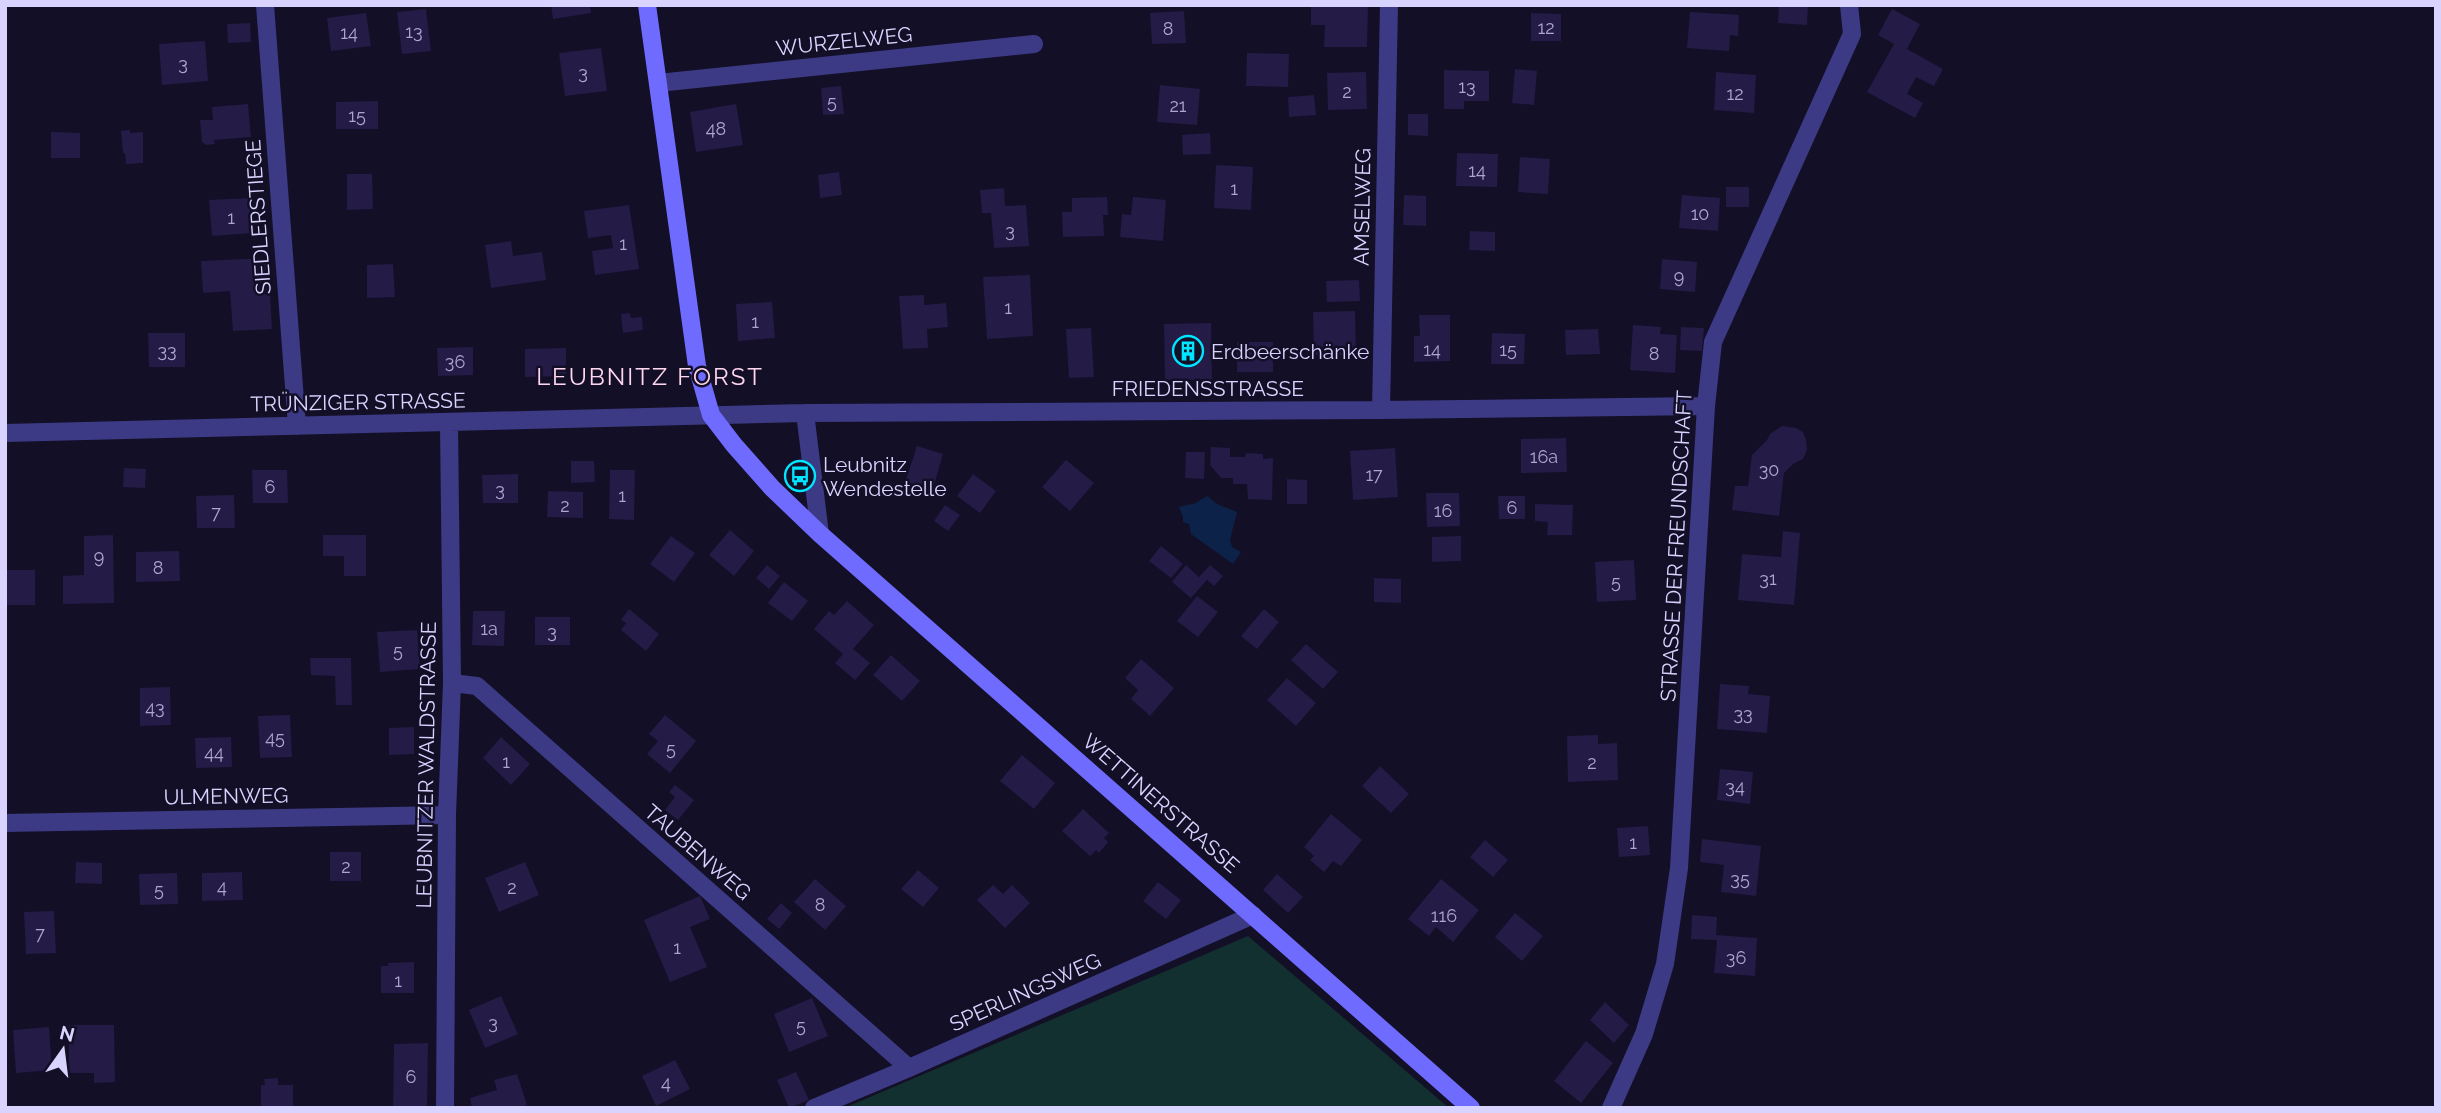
<svg xmlns="http://www.w3.org/2000/svg" width="2441" height="1113" font-family="Raleway,sans-serif">
<style>
.green{fill:#12302f}
.water{fill:#0c2248}
.building{fill:#241b47}
.lines{fill:none;stroke-linecap:round;stroke-linejoin:round}
.street{stroke:#3d3a85;stroke-width:18}
.secondary{stroke:#6f6bff;stroke-width:18}
.labels{text-anchor:middle;dominant-baseline:central;stroke-width:5;stroke-linejoin:round;paint-order:stroke}
.number-label{font-size:18px;fill:#aca6d1}
.street-label{font-size:21px;fill:#d9d4ff;stroke:#130f26}
.poi-label{font-size:21px;fill:#d9d4ff;stroke:#130f26;text-anchor:start}
.quarter-label{font-size:24px;letter-spacing:2px;fill:#ffd6f0;stroke:#130f26}
</style>
<rect width="100%" height="100%" fill="#130f26"/>
<!-- green -->
<path class="green" d="M1248,936L1449,1108H844Z"/>
<!-- water -->
<path class="water" d="M1207,496L1217,504L1237,512L1230,540L1232,547L1241,552L1233,564L1191,534L1189,524L1183,522V517L1179,507L1196,503Z"/>
<!-- building -->
<path class="building" d="M551,5H590L591,13L553,19Z
M1311,5H1368L1367,47H1324L1325,25H1311Z
M1779,5H1808L1807,25L1778,23Z
M426,9L431,51L402,54L397,12Z
M1892,9L1920,24L1907,49L1943,69L1934,86L1916,77L1907,94L1923,103L1915,118L1867,92L1894,44L1878,35Z
M1184,11L1186,43L1152,44L1150,13Z
M1690,12L1739,15L1738,36L1730,35L1729,51L1687,48Z
M366,13L371,46L331,51L327,18Z
M1531,13L1561,14V41H1531Z
M250,23L251,42L228,43L227,24Z
M205,41L208,81L162,85L159,44Z
M601,48L607,91L565,96L559,53Z
M1247,53L1289,54L1288,87L1246,86Z
M1515,69L1537,71L1534,105L1512,103Z
M1444,70L1489,71V101H1464V109H1444Z
M1366,72L1367,109L1328,110L1327,73Z
M1716,72L1756,75L1754,113L1714,110Z
M1160,85L1200,89L1197,125L1157,122Z
M841,86L844,114L823,115L821,88Z
M1314,95L1316,115L1289,117L1288,97Z
M378,101V129H336V102Z
M248,104L251,137L214,140L215,144L206,145L202,142L200,120H213L212,107Z
M736,104L743,145L696,152L690,112Z
M1408,114H1428V136L1408,135Z
M130,130V133L143,132V163L126,164L125,153H123L121,131Z
M51,132L80,133V158H51Z
M1210,133L1211,154L1183,155L1182,135Z
M1457,153L1498,154L1497,187L1456,186Z
M1520,157L1550,159L1548,194L1518,192Z
M1216,165L1253,167L1251,210L1214,208Z
M839,172L842,195L820,198L818,175Z
M347,174H372L373,209L347,210Z
M1726,187H1749V207H1726Z
M1004,188L1005,206L1026,205L1029,246L994,248L991,213H982L980,190Z
M1404,195L1426,196V226L1403,225Z
M1682,195L1720,198L1718,231L1679,228Z
M1107,197L1108,215H1103L1104,236L1063,237L1062,212H1072V198Z
M1133,197L1166,200L1163,241L1120,237L1122,214L1131,215Z
M250,198L253,233L212,236L209,200Z
M629,205L639,269L595,275L592,251L613,248L611,235L588,238L584,211Z
M1470,231L1495,232V251L1469,250Z
M511,241L513,256L542,252L546,280L491,288L485,245Z
M268,258L272,329L233,331L230,291L203,293L201,261Z
M1662,259L1697,262L1695,292L1660,289Z
M393,264L395,297L367,298V265Z
M1030,275L1033,336L987,339L983,277Z
M1359,280L1360,301L1327,302L1326,281Z
M924,295V305L946,303L948,327L927,329L928,348L903,349L899,296Z
M772,302L775,338L738,341L736,304Z
M1355,311L1356,355H1314L1313,312Z
M630,313L631,318L642,317L643,330L623,333L621,314Z
M1419,315H1450V361L1414,362V336H1420Z
M1211,323L1212,379L1165,380L1164,324Z
M1633,325L1661,327L1660,334L1677,335L1675,373L1630,370Z
M1681,327L1704,328L1702,351L1680,350Z
M1091,328L1094,377L1069,378L1066,329Z
M1598,329L1600,354L1566,355L1565,330Z
M148,333H185V367H149Z
M1492,333L1525,334L1524,364H1491Z
M1237,342H1273V372H1237Z
M473,347V375L438,376L437,348Z
M566,348V376L525,377V349Z
M1782,426L1796,428L1803,432L1806,440L1807,450L1803,459L1793,464L1784,473L1779,516L1732,510L1735,486H1748L1752,455L1767,440L1770,434Z
M1566,438L1567,472L1521,473V439Z
M917,446L943,454L931,495L904,486Z
M1211,447L1230,448V457H1245L1246,453L1263,454V459L1273,458L1272,500L1248,499L1247,484H1233V478H1221L1210,465Z
M1395,448L1398,497L1353,500L1350,451Z
M1186,452H1205L1204,479L1185,478Z
M1066,460L1094,483L1070,511L1042,487Z
M571,461H594L595,482L571,483Z
M124,468L146,469L145,488L123,487Z
M252,470H287L288,503H253Z
M610,470H635L634,520L609,519Z
M518,474V503H483L482,475Z
M973,474L996,491L980,513L957,496Z
M1287,479L1307,480V504H1287Z
M548,491L583,492V518L547,517Z
M1426,493H1459L1460,526L1427,527Z
M234,495L235,528H197L196,496Z
M1498,496H1525V519H1499Z
M1535,504L1573,505L1572,535H1547L1548,522L1535,521Z
M945,505L960,515L948,531L934,521Z
M730,530L754,551L734,576L709,555Z
M1783,531L1800,533L1794,605L1738,600L1742,554L1781,557Z
M113,535L114,603L63,604V576L84,575V536Z
M323,535H366V576H344V556H323Z
M671,536L695,553L674,582L650,564Z
M1461,536V561L1432,562V537Z
M1161,546L1183,564L1171,578L1149,561Z
M179,551L180,581L136,582V552Z
M1634,560L1636,600L1597,602L1595,562Z
M767,565L780,576L769,589L756,578Z
M1186,565L1199,577L1210,565L1223,576L1214,586L1207,580L1191,598L1172,582Z
M6,570H35V605H6Z
M1374,578L1401,579V603L1374,602Z
M784,582L808,601L792,621L768,603Z
M1197,596L1218,612L1198,637L1177,621Z
M847,601L874,625L853,649L870,663L855,680L835,663L843,654L814,629L829,611L834,615Z
M629,609L659,634L646,651L621,630L626,623L621,620Z
M1264,609L1279,622L1257,649L1241,636Z
M473,611H505L504,646L472,645Z
M535,617H570V645H535Z
M417,630L420,669L380,672L377,632Z
M1306,644L1338,672L1323,689L1291,660Z
M891,655L920,681L902,701L873,675Z
M310,658H351L352,705H336L335,676L311,675Z
M1141,659L1174,688L1150,716L1131,699L1138,690L1125,678Z
M1287,678L1316,703L1296,726L1267,700Z
M1720,684L1749,686L1748,694L1770,696L1767,733L1717,729Z
M170,687L171,725L140,726V688Z
M290,715L292,757L260,758L258,716Z
M665,715L696,741L670,773L647,754L658,741L649,734Z
M414,727V754L389,755V728Z
M1598,735V744L1617,743L1618,780L1568,782L1567,736Z
M231,737L232,767L196,768L195,738Z
M501,737L530,764L511,785L483,758Z
M1022,755L1055,783L1034,809L1000,781Z
M1380,766L1409,794L1391,813L1362,786Z
M1720,769L1753,772L1750,804L1717,800Z
M675,785L694,800L678,820L665,810L675,797L669,792Z
M1083,809L1109,833L1104,838L1108,842L1099,853L1096,850L1090,856L1062,831Z
M1331,814L1362,840L1341,866L1333,861L1324,872L1310,860L1314,856L1304,847Z
M1648,826L1650,855L1619,857L1617,828Z
M1702,839L1761,846L1756,896L1721,892L1724,865L1700,862Z
M1485,840L1508,860L1493,877L1470,857Z
M330,852H361V881H330Z
M76,862L102,863V884L75,883Z
M525,862L539,895L499,912L485,878Z
M918,870L939,888L923,907L901,889Z
M242,872L243,900L202,901V873Z
M177,873L178,904L140,905L139,874Z
M1277,874L1303,897L1288,913L1263,890Z
M815,879L846,906L825,930L794,902Z
M1441,879L1479,910L1453,942L1436,927L1429,936L1408,919Z
M1158,882L1181,900L1166,919L1143,901Z
M993,885L1003,894L1012,885L1030,903L1005,928L977,900Z
M700,896L710,919L690,927L707,967L670,982L644,920Z
M781,903L792,913L779,929L767,919Z
M54,911L56,953L26,954L24,912Z
M1515,913L1543,936L1522,961L1495,937Z
M1692,915L1717,917L1716,935L1757,938L1755,976L1714,973L1717,940L1691,939Z
M414,962V993H381V966H388V963Z
M501,996L518,1034L485,1048L469,1010Z
M812,998L828,1036L789,1052L774,1014Z
M1605,1002L1629,1025L1614,1043L1590,1020Z
M69,1025H114L115,1082L94,1083V1073H69Z
M49,1027L52,1070L16,1073L13,1030Z
M1586,1041L1613,1063L1581,1103L1554,1081Z
M428,1043L427,1108H393L394,1044Z
M675,1060L690,1089L656,1106L642,1076Z
M796,1072L809,1100L789,1108L777,1080Z
M517,1074L527,1105L519,1108H472L470,1098L497,1090L494,1080Z
M278,1078V1085H293V1108H261V1085H265L264,1079Z"/>
<g class="lines">
<!-- street -->
<path class="street" d="M265,5L297,426
M658,83L1034,44
M1381,410L1389,5
M805,413L820,534
M5,433L805,413L1381,410L1706,406
M452,683L477,686L909,1068
M5,823L447,815
M445,1108L447,815L452,683L449,424
M814,1108L909,1068L1253,915
M1611,1108L1644,1034L1665,964L1679,868L1706,406L1713,342L1852,34L1849,5"/>
<!-- secondary -->
<path class="secondary" d="M647,5L697,366L711,415L734,445L772,488L820,534L1471,1108"/>
</g>
<!-- icons -->
<defs>
<g id="building-ring" transform="scale(1.575)"><circle r="9.5" fill="#130f26" stroke="#00e5ff" stroke-width="1.5"/><path d="M-4-6H4V6H1V3H-1V6H-4ZM-2.5-4.3h1.7v1.8h-1.7ZM.8-4.3h1.7v1.8H.8ZM-2.5-1h1.7V.8h-1.7ZM.8-1h1.7V.8H.8Z" fill="#00e5ff"/></g>
<g id="bus-ring" transform="scale(1.575)"><circle r="9.5" fill="#130f26" stroke="#00e5ff" stroke-width="1.5"/><path d="M-5-6H5V4H4V6H2V4H-2V6H-4V4H-5ZM-3.5-4V0h7V-4ZM-3.5 1.2v1.5H-2V1.2ZM2 1.2v1.5H3.5V1.2Z" fill="#00e5ff"/></g>
</defs>
<g fill-rule="evenodd">
<use href="#building-ring" x="1188" y="351"/>
<use href="#bus-ring" x="800" y="476"/>
</g>
<g class="labels">
<!-- number labels -->
<g class="number-label">
<text x="1546" y="27">12</text>
<text x="1168" y="28">8</text>
<text x="414" y="31">13</text>
<text x="349" y="32">14</text>
<text x="183" y="63">3</text>
<text x="583" y="72">3</text>
<text x="1467" y="86">13</text>
<text x="1347" y="91">2</text>
<text x="1735" y="93">12</text>
<text x="832" y="101">5</text>
<text x="1178" y="105">21</text>
<text x="357" y="115">15</text>
<text x="716" y="128">48</text>
<text x="1477" y="170">14</text>
<text x="1234" y="188">1</text>
<text x="1700" y="213">10</text>
<text x="231" y="217">1</text>
<text x="1010" y="230">3</text>
<text x="623" y="243">1</text>
<text x="1679" y="276">9</text>
<text x="1008" y="307">1</text>
<text x="755" y="321">1</text>
<text x="1432" y="349">14</text>
<text x="1508" y="349">15</text>
<text x="167" y="350">33</text>
<text x="1654" y="353">8</text>
<text x="455" y="361">36</text>
<text x="1544" y="456">16a</text>
<text x="1769" y="469">30</text>
<text x="1374" y="474">17</text>
<text x="270" y="486">6</text>
<text x="500" y="489">3</text>
<text x="622" y="495">1</text>
<text x="565" y="505">2</text>
<text x="1512" y="507">6</text>
<text x="1443" y="510">16</text>
<text x="216" y="512">7</text>
<text x="99" y="556">9</text>
<text x="158" y="567">8</text>
<text x="1768" y="578">31</text>
<text x="1616" y="581">5</text>
<text x="489" y="628">1a</text>
<text x="552" y="631">3</text>
<text x="398" y="650">5</text>
<text x="155" y="707">43</text>
<text x="1743" y="713">33</text>
<text x="275" y="737">45</text>
<text x="671" y="748">5</text>
<text x="214" y="752">44</text>
<text x="506" y="761">1</text>
<text x="1592" y="762">2</text>
<text x="1735" y="786">34</text>
<text x="1633" y="842">1</text>
<text x="346" y="866">2</text>
<text x="1740" y="878">35</text>
<text x="222" y="886">4</text>
<text x="512" y="887">2</text>
<text x="159" y="889">5</text>
<text x="820" y="904">8</text>
<text x="1444" y="915">116</text>
<text x="40" y="933">7</text>
<text x="677" y="947">1</text>
<text x="1736" y="957">36</text>
<text x="398" y="980">1</text>
<text x="493" y="1022">3</text>
<text x="801" y="1025">5</text>
<text x="411" y="1076">6</text>
<text x="666" y="1082">4</text>
</g>
<!-- street labels -->
<g class="street-label">
<text transform="translate(844 41) rotate(-6)">WURZELWEG</text>
<text transform="translate(1362 207) rotate(-89)">AMSELWEG</text>
<text transform="translate(258 217) rotate(-94)">SIEDLERSTIEGE</text>
<text x="1208" y="388">FRIEDENSSTRASSE</text>
<text transform="translate(358 402) rotate(-1)">TRÜNZIGER STRASSE</text>
<text transform="translate(1676 546) rotate(-87)">STRASSE DER FREUNDSCHAFT</text>
<text transform="translate(426 765) rotate(-89)">LEUBNITZER WALDSTRASSE</text>
<text transform="translate(226 796) rotate(-1)">ULMENWEG</text>
<text transform="translate(1161 803) rotate(41)">WETTINERSTRASSE</text>
<text transform="translate(698 852) rotate(41)">TAUBENWEG</text>
<text transform="translate(1025 992) rotate(-24)">SPERLINGSWEG</text>
</g>
<!-- poi labels -->
<g class="poi-label">
<text x="1211" y="351">Erdbeerschänke</text>
<text x="823" y="464">Leubnitz<tspan x="823" dy="24">Wendestelle</tspan></text>
</g>
<!-- quarter labels -->
<g class="quarter-label">
<text x="650" y="376">LEUBNITZ FORST</text>
</g>
</g>
<!-- border -->
<rect width="2441" height="1113" fill="none" stroke="#d9d4ff" stroke-width="14"/>
<!-- north arrow -->
<g transform="translate(63 1050) rotate(14)" stroke="#130f26" stroke-width="5" paint-order="stroke">
<path d="M0-5L12 26L0 18L-12 26Z" fill="#d9d4ff"/>
<text y="-10" font-size="19" font-weight="bold" text-anchor="middle" fill="#d9d4ff">N</text>
</g>
</svg>
